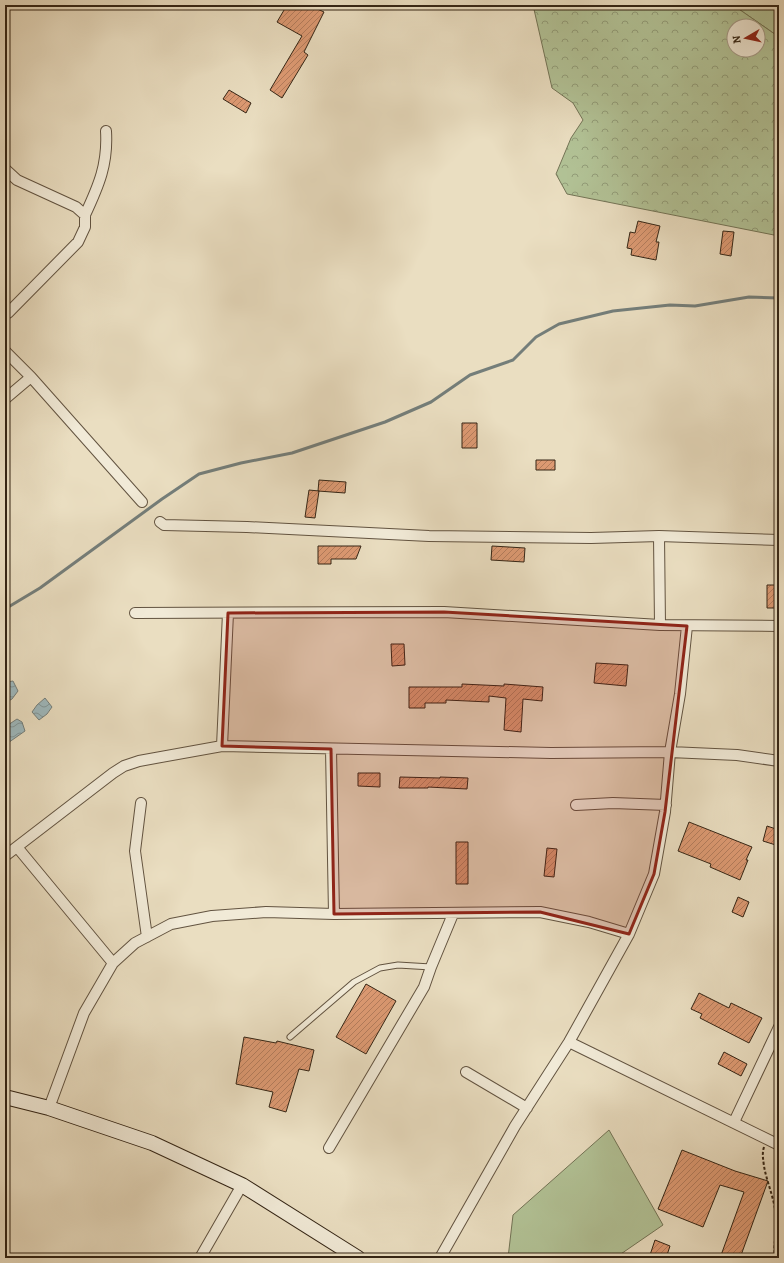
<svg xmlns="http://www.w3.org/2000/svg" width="784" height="1263" font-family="Alegreya,serif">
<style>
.grass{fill:#b2c296;stroke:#737456}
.forest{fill:url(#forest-crowns);stroke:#737456;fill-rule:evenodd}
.water{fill:url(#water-waves);stroke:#747e7a}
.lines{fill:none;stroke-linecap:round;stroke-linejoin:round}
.stream{stroke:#747e7a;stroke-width:3}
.building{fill:url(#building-hatch);stroke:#342515}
.lane-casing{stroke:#625340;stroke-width:7}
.street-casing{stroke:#625340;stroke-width:12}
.secondary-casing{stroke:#342515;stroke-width:16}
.path{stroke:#342515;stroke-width:2;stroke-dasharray:3 2;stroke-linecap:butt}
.lane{stroke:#f1ead7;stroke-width:5}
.street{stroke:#f1ead7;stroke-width:10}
.secondary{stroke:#f1ead7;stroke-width:14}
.marked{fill:#8f2418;fill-opacity:0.2;stroke:#8f2418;stroke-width:3;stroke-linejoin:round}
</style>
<defs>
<pattern id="forest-crowns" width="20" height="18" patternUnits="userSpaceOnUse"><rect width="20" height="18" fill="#b2c296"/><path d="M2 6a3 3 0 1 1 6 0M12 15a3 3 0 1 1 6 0" fill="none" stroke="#929d79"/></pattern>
<pattern id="water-waves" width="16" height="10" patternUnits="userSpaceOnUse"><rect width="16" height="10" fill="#9eb9be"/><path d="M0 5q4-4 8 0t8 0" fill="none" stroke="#829699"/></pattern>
<pattern id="building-hatch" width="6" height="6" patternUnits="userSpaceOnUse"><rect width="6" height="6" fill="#dd9a73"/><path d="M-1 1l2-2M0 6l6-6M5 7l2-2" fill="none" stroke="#b47d5d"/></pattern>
</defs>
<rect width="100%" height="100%" fill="#eadec1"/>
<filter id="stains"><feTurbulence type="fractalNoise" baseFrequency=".005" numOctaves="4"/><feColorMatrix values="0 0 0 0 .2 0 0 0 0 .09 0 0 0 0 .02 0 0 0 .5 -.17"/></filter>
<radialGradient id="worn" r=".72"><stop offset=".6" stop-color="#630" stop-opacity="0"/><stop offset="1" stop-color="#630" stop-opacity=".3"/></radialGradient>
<!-- grass -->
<path class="grass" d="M733,5H779V37Z
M609,1130L663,1225L615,1258H508L513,1215Z"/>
<!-- forest -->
<path class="forest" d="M533,5H733L779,37V236L567,194L556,174L571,138L583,120L573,103L552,88ZM734,26H758V50H734Z"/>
<!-- water -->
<path class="water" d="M13,681L18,691L12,699L5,703V684L7,682Z
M45,698L52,707L47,714L39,720L32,712L37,705Z
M17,719L22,722L25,731L5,745V727Z"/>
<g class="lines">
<!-- stream -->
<path class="stream" d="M5,609L40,588L162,499L199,474L241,463L292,453L385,422L431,402L470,375L513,360L536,337L559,324L613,311L670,305L695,306L749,297L779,298"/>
</g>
<!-- building -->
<path class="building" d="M287,5H309L324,12L304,52L308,55L282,98L270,90L302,36L277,22Z
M229,90L251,103L246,113L223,99Z
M638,221L660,226L656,242H659L656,260L631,255L632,249L627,248L630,232L635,233Z
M723,231L734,232L731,256L720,254Z
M462,423H477V448H462Z
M536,460H555V470H536Z
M319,480L346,482L345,493L318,491Z
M309,490L319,491L315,518L305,517Z
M318,546H361L356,559H331V564H318Z
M492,546L525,548L524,562L491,560Z
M767,585H779V608H767Z
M391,644H404L405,665L392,666Z
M596,663L628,665L626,686L594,683Z
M462,684L504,686V684L543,687L542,701L523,699L521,732L504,730L506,698L489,696V702L446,700V703H425V708H409V687H462Z
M358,773H380V787L358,786Z
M400,777L440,778V777L468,778L467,789L428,787V788H399Z
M689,822L752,847L746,860H748L740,880L710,867L711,864L678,851Z
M767,826L779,830V846L763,841Z
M456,842H468V884H456Z
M547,848L557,849L554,877L544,876Z
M738,897L749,902L743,917L732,912Z
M366,984L396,1001L366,1054L336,1037Z
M699,993L729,1008L731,1003L762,1018L749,1043L700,1018L702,1014L691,1009Z
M244,1037L276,1043L277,1041L314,1050L309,1071L299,1069L286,1112L269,1107L273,1092L236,1084Z
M724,1052L747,1064L741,1076L718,1064Z
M682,1150L735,1171L768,1181L740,1258H720L744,1192L720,1185L703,1227L658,1209Z
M655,1240L670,1246L666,1258H649Z"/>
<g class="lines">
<!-- lane casing -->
<g class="lane-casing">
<path id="lane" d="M290,1037L354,982L380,968L398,965L431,967"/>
</g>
<!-- street casing -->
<g class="street-casing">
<path id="street" d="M5,169L17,180L76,207L85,215V227L78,242L8,313
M85,215C99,185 108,164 106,131
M5,351L31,377L142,502
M5,399L31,377
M160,522L164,525L247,527L429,536L591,538L659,536L779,540
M659,536L660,625
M135,613L444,612L660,625L779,626
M222,746L228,613
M331,749L334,914
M141,803L135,851L147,937
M576,805L613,803L666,805
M17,847L113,963
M5,856L113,773L124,766L139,761L222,746L551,753L670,752L737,755L779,761
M569,1042L779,1145
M466,1072L527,1108
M49,1108L84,1013L113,963L135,943L171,924L212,916L266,912L334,914L540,912L589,922L629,934
M734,1122L779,1027
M329,1148L424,987L431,967L453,914
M200,1258L242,1185
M440,1258L515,1126L569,1042L629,934L654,874L665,812L670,752L680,694L687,626"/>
</g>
<!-- secondary casing -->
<g class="secondary-casing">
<path id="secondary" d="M5,1097L49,1108L152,1143L242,1185L358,1258"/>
</g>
<!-- path -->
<path class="path" d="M764,1147C762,1153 763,1159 764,1166C767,1184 776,1201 776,1221C777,1233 773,1245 775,1258"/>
<!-- lane -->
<use href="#lane" class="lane"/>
<!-- street -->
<use href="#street" class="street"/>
<!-- secondary -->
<use href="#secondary" class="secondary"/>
</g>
<!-- marked area -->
<path class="marked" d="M444,612L687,626L665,812L654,874L629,934L540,912L334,914L331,749L222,746L228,613Z"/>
<!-- margin -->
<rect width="784" height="1263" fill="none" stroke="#eadec1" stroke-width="20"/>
<rect x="6" y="6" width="772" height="1251" fill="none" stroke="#342515" stroke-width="2"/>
<rect x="10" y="10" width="764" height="1243" fill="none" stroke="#342515"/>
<!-- north arrow -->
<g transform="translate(746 38) rotate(261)"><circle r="19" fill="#f1ead7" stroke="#a59b89"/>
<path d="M0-3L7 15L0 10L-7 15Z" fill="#8f2418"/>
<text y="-6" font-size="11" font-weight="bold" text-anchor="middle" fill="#342515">N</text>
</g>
<rect width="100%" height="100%" filter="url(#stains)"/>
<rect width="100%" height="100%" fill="url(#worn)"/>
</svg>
